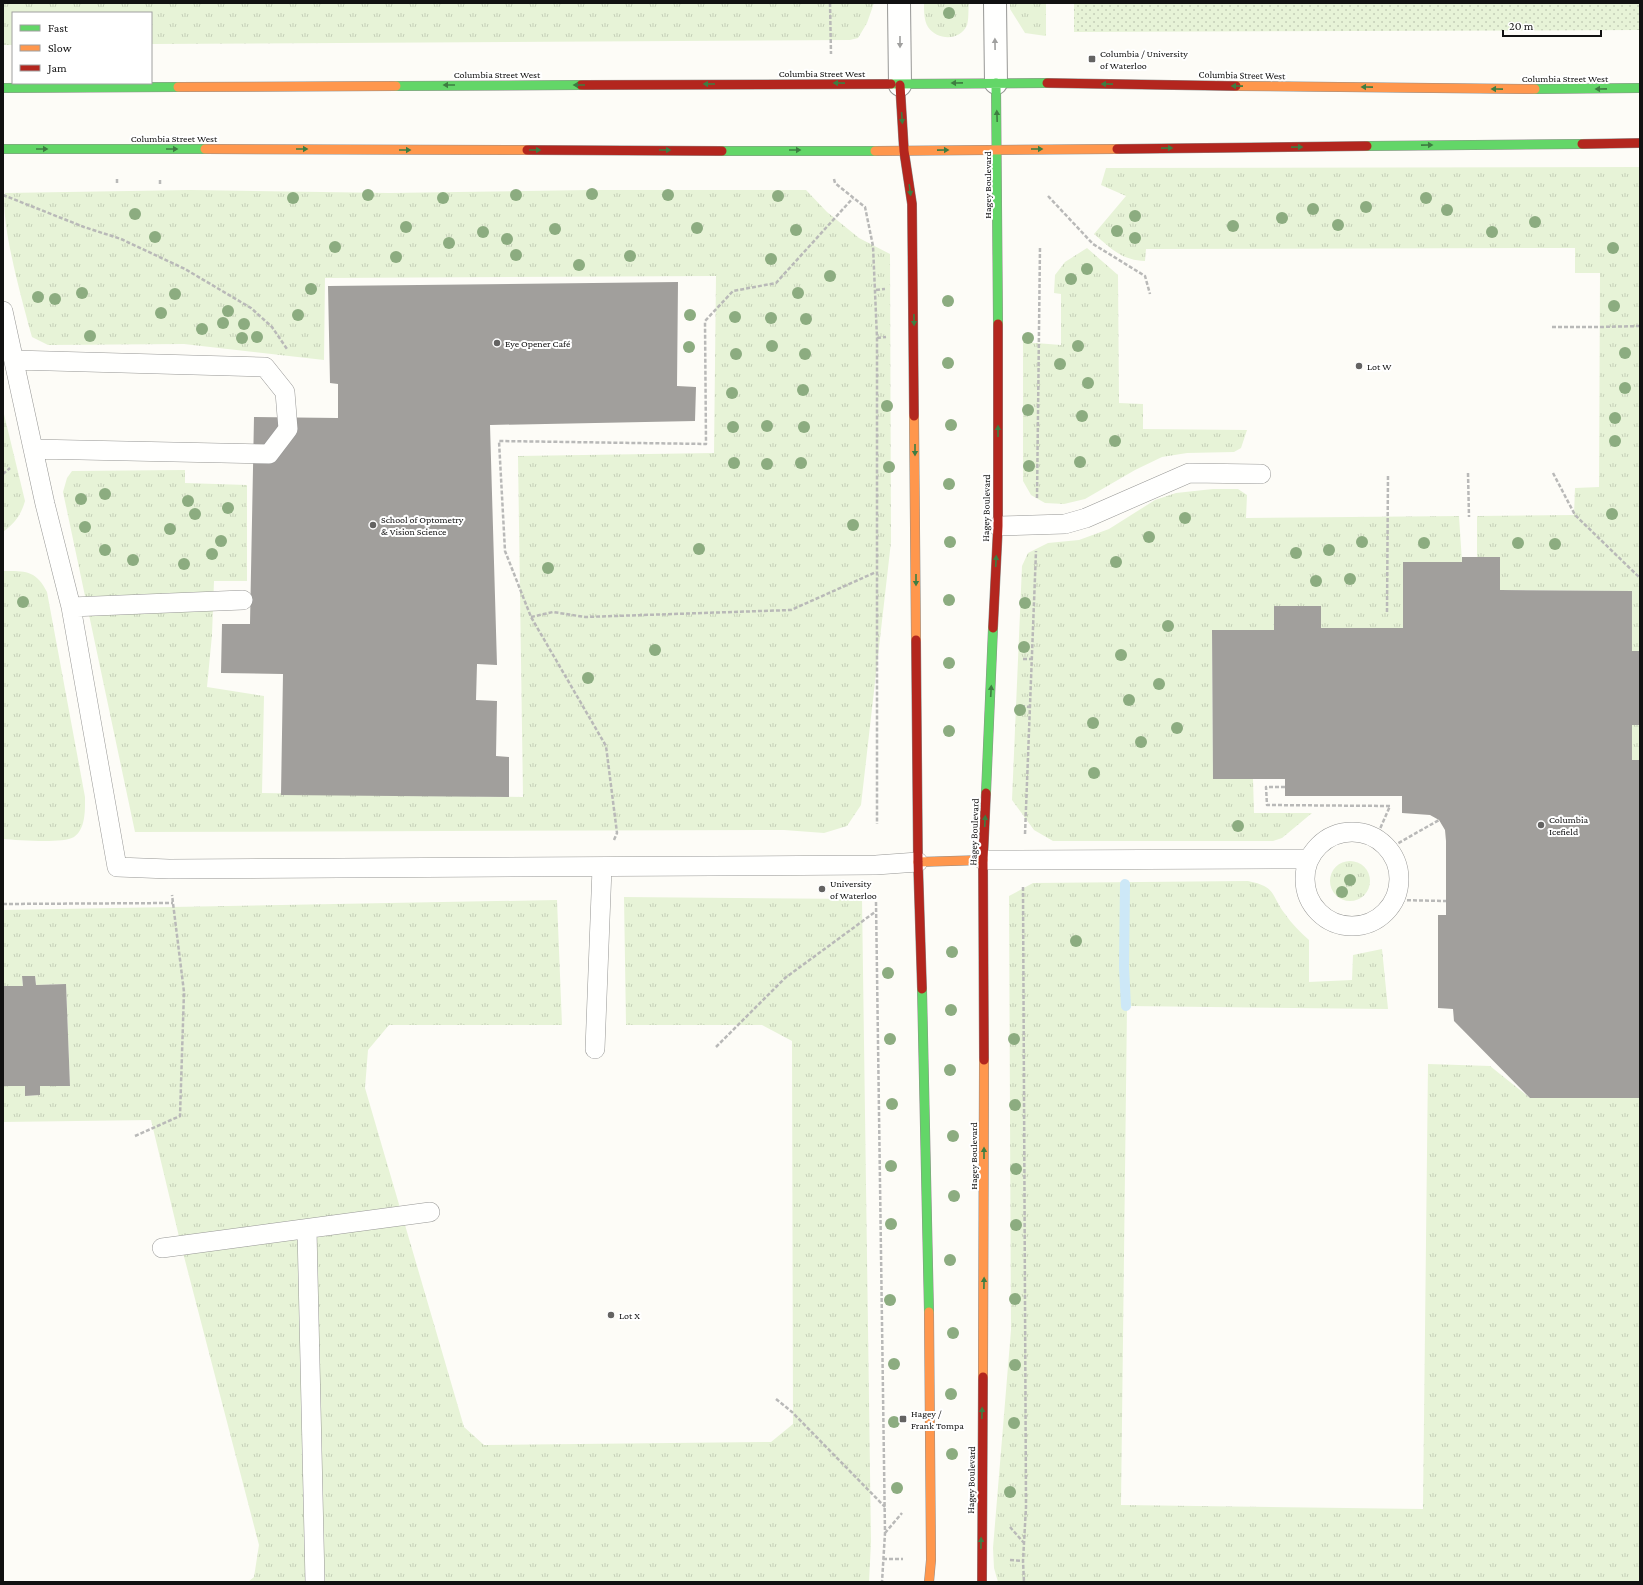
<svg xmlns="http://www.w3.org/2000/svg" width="1643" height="1585" font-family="'Crimson Pro',serif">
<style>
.grass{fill:url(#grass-tufts)}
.park{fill:url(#park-dots)}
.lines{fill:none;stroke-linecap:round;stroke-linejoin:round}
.stream{stroke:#cde8f7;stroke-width:10}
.building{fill:#a19f9c}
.lane-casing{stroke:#979795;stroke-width:20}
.street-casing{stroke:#979795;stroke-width:24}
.fast-casing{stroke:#8e8d8b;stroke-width:10}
.slow-casing{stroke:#8e8d8b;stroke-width:10}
.jam-casing{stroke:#8e8d8b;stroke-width:10}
.path{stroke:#b9b9b8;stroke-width:2.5;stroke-dasharray:4 2;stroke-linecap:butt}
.lane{stroke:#fffffe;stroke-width:19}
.street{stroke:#fffffe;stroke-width:22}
.fast{stroke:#63d668;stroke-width:9}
.slow{stroke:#ff974d;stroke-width:9}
.jam{stroke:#b3261e;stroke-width:9}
.tree{fill:#8cac80}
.oneway{fill:#a0a09f}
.oneway2{fill:#3e7d41}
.poi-dot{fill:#646362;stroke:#fff;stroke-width:1.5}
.labels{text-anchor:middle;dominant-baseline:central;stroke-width:4;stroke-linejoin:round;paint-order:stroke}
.poi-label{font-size:10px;fill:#111;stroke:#fff;text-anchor:start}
.street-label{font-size:10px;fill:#111;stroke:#fff}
</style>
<defs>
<pattern id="grass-tufts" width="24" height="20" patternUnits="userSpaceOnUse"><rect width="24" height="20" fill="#e7f3d7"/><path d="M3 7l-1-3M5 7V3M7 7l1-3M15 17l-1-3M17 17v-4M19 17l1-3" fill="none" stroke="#c5cfb8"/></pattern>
<pattern id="park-dots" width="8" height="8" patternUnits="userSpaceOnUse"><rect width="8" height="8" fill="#e7f3d7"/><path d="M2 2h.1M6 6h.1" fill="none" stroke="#c5cfb8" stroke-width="1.8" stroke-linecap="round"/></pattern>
</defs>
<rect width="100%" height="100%" fill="#fdfcf7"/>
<!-- grass -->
<path class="grass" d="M3,3H874L867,23L858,38L850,40L151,44V13H13V45H3Z
M924,3H969C968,10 969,19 967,25C960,41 938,41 928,27C924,21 924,11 924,3Z
M1010,3H1046V36L1025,33L1010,9Z
M1640,167V657L1632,651V591L1500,590V557H1477V516L1574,515L1575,488L1599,487L1600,273H1575V248L1146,249L1145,261C1121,260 1112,249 1094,234L1126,196L1101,185L1106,168Z
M191,190L389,193L590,190H806L827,212L859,238L890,254L891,542L861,805L847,826L824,833L784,830L135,832L63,492L67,478L72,471L185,470V483L247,485V581H214L212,635L207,687L264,696L262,793L523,797L518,456L714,453L716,276L325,278L324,360L184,344L48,345L32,337C23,304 0,223 5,193Z
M1087,248L1118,275L1119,403L1143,404V429L1247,430L1241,448L1234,452L1187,453L1162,457L1135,470L1085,499L1064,504L1045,503L1031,495L1023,481V342L1061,345V294L1054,293L1055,275L1065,262Z
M3,410L25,501C21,515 15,523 3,532Z
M1213,489H1238L1247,495L1246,518L1459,516L1462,562H1403V628H1321V606H1274V630H1212L1213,779H1253L1254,813H1312L1282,838L1273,841H1053L1034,830L1012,800L1022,566L1028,553L1048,543L1079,540L1109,529L1155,500L1176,493Z
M3,571C25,571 36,570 47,592L85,797C85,809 86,829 74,837C62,844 18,840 3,839Z
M1632,725H1640V760H1632Z
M1330 881a20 20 0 1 1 40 0a20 20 0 1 1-40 0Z
M1248,881C1277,887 1270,894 1285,914C1292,924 1300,932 1309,940V982L1352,980L1353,955L1382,949L1388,1009L1127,1006L1121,1505L1423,1509L1428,1064L1490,1066L1530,1098H1640V1582H998L994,1568L993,1548L1011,1330L1009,896L1033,883Z
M624,897L862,899L871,1542L869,1582H248L254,1577L259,1545L181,1245L151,1120L3,1122V1086H25L26,1096L40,1095V1086L70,1085L66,984L36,985L35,976H22L23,986H3V910L557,900L562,1025H389L368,1050L365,1088L464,1427L484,1445L771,1442L793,1424L792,1041L762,1025H626Z"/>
<!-- park -->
<path class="park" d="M1074,3H1640V30L1074,32Z"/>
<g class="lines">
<!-- stream -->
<path class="stream" d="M1125,884L1124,967L1126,1006"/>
</g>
<!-- building -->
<path class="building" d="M678,282L677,386L696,387L695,421L490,425L497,665L477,664L476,700L497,701L496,756L509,757V797L281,795L283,674L221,673L222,624H250L254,417L338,418V384L330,383L328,286Z
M1462,557H1500V590L1632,591V651H1640V725H1632V760H1640V1098H1530L1454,1021L1453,1009L1438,1008V915H1446V841L1445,830L1439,820L1430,815L1402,813V796H1285V779H1213L1212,630H1274V606H1321V628H1403V562H1462Z
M22,976H35L36,985L66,984L70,1086H40V1095L25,1096V1086H3V986H23Z"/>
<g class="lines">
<!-- lane casing -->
<g class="lane-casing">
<path id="lane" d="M3,311L45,504L71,607L117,867L169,869L876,865L918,862
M14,360L265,367L285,392L288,429L269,454L33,449
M998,526L1065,524L1086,518L1189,473L1261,474
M71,607L243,600
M1305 879a47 47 0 1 1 94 0a47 47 0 1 1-94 0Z
M983,860L1309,859
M595,1049L602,868
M307,1230L315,1582
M162,1248L430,1212"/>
</g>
<!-- street casing -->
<g class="street-casing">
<path id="street" d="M899,3L900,85
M995,3L996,83"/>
</g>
<!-- fast casing -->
<g class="fast-casing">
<path id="fast" d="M996,83L998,324
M891,84L1047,83
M396,86L581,85
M3,88L178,87
M1535,89L1640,88
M1367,146L1582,144
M3,149H205
M722,151H875
M986,793L993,628
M922,989L929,1312"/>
</g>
<!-- slow casing -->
<g class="slow-casing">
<path id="slow" d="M1236,86L1535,89
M178,87L396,86
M205,149L527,150
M875,151L1117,149
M914,416L916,640
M918,862L983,860
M983,1377L984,1060
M929,1582L931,1560L929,1312"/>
</g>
<!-- jam casing -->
<g class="jam-casing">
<path id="jam" d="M1047,83L1236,86
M581,85L891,84
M900,85L904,151L912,204L914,416
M1582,144L1640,143
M1117,149L1367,146
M527,150L722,151
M993,628L998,526V324
M916,640L918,862L922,989
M984,1060L983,860L986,793
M982,1582L983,1377"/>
</g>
<!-- path -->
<path class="path" d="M830,3L831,54
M117,179V185
M834,179L835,183L865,207L873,246L877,338V824
M160,180V185
M3,195L84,227L121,239L185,269L251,308L272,327L287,349
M1048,196L1093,244L1145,276L1150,294
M876,290L885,289
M1552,327H1599L1640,326
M877,338L886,337
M1468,473L1469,517
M1553,473L1575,515L1640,578
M3,474L10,468
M1037,498L1040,246
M1387,612L1388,474
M531,617L553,612L585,617L791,610L876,572
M1023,659H1032
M1021,706L1030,707
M1285,787H1266L1267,805L1390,806L1376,838
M1025,834L1036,551
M614,840L617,833L606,746L531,617L505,551L499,441L706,444L705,321L733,291L776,283L853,198
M1388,849L1439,820
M1023,887L1026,1507L1023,1561L1024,1582
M1395,900L1446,901
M876,902L885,1533L882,1582
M3,904L173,903
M716,1047L785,978L875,912
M135,1136L180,1116L184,992L172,895
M776,1399L792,1412L885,1507
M1010,1527L1024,1543
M885,1533L902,1513
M883,1559H903
M1010,1560L1023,1561"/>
<!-- lane -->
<use href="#lane" class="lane"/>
<!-- street -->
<use href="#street" class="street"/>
<!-- fast -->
<use href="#fast" class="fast"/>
<!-- slow -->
<use href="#slow" class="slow"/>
<!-- jam -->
<use href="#jam" class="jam"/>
</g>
<!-- trees -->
<g class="tree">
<circle cx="949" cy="13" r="6"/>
<circle cx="592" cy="194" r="6"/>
<circle cx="368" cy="195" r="6"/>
<circle cx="516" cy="195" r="6"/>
<circle cx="668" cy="195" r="6"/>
<circle cx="778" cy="196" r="6"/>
<circle cx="293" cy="198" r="6"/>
<circle cx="443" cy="198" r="6"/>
<circle cx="1426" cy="198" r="6"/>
<circle cx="1366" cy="207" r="6"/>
<circle cx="1313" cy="209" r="6"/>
<circle cx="1447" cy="210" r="6"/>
<circle cx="135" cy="214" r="6"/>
<circle cx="1135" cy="216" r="6"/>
<circle cx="1282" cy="218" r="6"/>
<circle cx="1535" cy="222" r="6"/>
<circle cx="1338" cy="225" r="6"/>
<circle cx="1233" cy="226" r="6"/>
<circle cx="406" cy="227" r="6"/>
<circle cx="697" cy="228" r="6"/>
<circle cx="555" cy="229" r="6"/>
<circle cx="796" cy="230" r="6"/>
<circle cx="1117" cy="231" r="6"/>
<circle cx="483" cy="232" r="6"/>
<circle cx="1492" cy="232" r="6"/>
<circle cx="155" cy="237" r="6"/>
<circle cx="1135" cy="238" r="6"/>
<circle cx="507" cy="239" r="6"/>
<circle cx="449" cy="243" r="6"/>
<circle cx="335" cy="247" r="6"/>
<circle cx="1613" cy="248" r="6"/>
<circle cx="516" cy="255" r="6"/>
<circle cx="630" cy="256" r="6"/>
<circle cx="396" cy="257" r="6"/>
<circle cx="771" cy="259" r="6"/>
<circle cx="579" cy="265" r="6"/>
<circle cx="1087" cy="269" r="6"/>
<circle cx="830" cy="276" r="6"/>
<circle cx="1071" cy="279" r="6"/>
<circle cx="311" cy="289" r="6"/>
<circle cx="82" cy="293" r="6"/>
<circle cx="798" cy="293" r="6"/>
<circle cx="175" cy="294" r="6"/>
<circle cx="38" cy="297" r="6"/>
<circle cx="55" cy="299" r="6"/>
<circle cx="948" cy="301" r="6"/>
<circle cx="1614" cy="306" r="6"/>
<circle cx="228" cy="311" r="6"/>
<circle cx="161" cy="313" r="6"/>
<circle cx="298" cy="315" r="6"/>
<circle cx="690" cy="315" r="6"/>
<circle cx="735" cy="317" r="6"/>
<circle cx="771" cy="318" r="6"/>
<circle cx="806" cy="319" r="6"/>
<circle cx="223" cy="323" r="6"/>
<circle cx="244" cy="324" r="6"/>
<circle cx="202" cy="329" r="6"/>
<circle cx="90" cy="336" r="6"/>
<circle cx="257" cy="337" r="6"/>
<circle cx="242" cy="338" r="6"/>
<circle cx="1028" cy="338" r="6"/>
<circle cx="772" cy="346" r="6"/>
<circle cx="1078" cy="346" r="6"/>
<circle cx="689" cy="347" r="6"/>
<circle cx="1625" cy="353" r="6"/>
<circle cx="736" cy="354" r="6"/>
<circle cx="805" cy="354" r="6"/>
<circle cx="948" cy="363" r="6"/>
<circle cx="1060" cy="364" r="6"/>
<circle cx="1088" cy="383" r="6"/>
<circle cx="1625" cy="388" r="6"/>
<circle cx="803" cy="390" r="6"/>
<circle cx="732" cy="393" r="6"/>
<circle cx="887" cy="406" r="6"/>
<circle cx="1028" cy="410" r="6"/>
<circle cx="1082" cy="416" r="6"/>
<circle cx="1615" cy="418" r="6"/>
<circle cx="951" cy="425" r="6"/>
<circle cx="767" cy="426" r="6"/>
<circle cx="733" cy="427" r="6"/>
<circle cx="804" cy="427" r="6"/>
<circle cx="1115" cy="441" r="6"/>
<circle cx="1615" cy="441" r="6"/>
<circle cx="1080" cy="462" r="6"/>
<circle cx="734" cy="463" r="6"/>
<circle cx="801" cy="463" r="6"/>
<circle cx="767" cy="464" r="6"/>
<circle cx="1029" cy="466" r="6"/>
<circle cx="889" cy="467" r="6"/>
<circle cx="949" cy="484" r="6"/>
<circle cx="105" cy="494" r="6"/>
<circle cx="81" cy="499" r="6"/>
<circle cx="188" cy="501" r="6"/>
<circle cx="228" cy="508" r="6"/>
<circle cx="195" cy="514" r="6"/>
<circle cx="1612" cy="514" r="6"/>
<circle cx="1185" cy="518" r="6"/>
<circle cx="853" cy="525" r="6"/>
<circle cx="85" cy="527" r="6"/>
<circle cx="170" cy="529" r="6"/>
<circle cx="1149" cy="537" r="6"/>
<circle cx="221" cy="541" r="6"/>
<circle cx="950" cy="542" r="6"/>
<circle cx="1362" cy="542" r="6"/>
<circle cx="1424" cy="543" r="6"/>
<circle cx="1518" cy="543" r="6"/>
<circle cx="1555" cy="544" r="6"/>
<circle cx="699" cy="549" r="6"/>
<circle cx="105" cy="550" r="6"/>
<circle cx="1329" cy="550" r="6"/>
<circle cx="1296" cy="553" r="6"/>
<circle cx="212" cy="554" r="6"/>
<circle cx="133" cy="560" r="6"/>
<circle cx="1116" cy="562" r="6"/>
<circle cx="184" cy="564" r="6"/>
<circle cx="548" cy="568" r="6"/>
<circle cx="1350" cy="579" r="6"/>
<circle cx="1316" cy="581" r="6"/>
<circle cx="949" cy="600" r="6"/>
<circle cx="23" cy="602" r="6"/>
<circle cx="1025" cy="603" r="6"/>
<circle cx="1168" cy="626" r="6"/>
<circle cx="1024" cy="647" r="6"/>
<circle cx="655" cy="650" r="6"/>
<circle cx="1121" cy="655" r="6"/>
<circle cx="949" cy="663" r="6"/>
<circle cx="588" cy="678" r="6"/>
<circle cx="1159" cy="684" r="6"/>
<circle cx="1129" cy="700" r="6"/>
<circle cx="1020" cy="710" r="6"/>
<circle cx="1093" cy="723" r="6"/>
<circle cx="1177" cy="728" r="6"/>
<circle cx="949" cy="731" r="6"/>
<circle cx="1141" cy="742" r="6"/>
<circle cx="1094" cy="773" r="6"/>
<circle cx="1238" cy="826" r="6"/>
<circle cx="1350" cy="880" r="6"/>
<circle cx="1342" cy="892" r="6"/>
<circle cx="1076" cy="941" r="6"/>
<circle cx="952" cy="952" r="6"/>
<circle cx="888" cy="973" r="6"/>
<circle cx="951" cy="1010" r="6"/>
<circle cx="890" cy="1039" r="6"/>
<circle cx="1014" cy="1039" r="6"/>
<circle cx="950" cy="1070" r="6"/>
<circle cx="892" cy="1104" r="6"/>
<circle cx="1015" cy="1105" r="6"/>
<circle cx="953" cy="1136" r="6"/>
<circle cx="891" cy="1166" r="6"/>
<circle cx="1016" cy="1169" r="6"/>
<circle cx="954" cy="1196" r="6"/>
<circle cx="891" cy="1224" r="6"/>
<circle cx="1016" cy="1225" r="6"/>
<circle cx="950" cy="1260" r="6"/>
<circle cx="1015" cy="1299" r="6"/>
<circle cx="890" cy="1300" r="6"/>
<circle cx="953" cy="1333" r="6"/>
<circle cx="894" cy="1364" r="6"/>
<circle cx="1015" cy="1365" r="6"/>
<circle cx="951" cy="1394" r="6"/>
<circle cx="894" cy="1422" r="6"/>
<circle cx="1014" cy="1423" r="6"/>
<circle cx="952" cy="1454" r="6"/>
<circle cx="897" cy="1488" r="6"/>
<circle cx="1010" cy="1492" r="6"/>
</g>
<!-- one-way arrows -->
<defs><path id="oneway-solid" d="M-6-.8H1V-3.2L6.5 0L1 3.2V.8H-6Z"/></defs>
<g class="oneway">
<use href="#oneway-solid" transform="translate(900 42) rotate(90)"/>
<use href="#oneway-solid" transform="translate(995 44) rotate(-91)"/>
</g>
<g class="oneway2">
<use href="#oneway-solid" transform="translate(839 83) rotate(-179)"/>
<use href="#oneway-solid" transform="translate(957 83) rotate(179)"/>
<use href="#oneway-solid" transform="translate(709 84) rotate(180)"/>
<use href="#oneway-solid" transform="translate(1107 84) rotate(-179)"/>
<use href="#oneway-solid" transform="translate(449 85) rotate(180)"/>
<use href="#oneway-solid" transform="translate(579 85) rotate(180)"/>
<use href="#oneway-solid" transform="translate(1237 86) rotate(-179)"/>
<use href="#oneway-solid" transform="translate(1367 87) rotate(-179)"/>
<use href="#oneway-solid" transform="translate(1497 89) rotate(-179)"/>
<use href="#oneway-solid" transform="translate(1601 89) rotate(179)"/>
<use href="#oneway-solid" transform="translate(997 116) rotate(-92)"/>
<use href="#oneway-solid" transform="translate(902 118) rotate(86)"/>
<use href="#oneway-solid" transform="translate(1427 145) rotate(-1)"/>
<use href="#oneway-solid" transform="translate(1297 147) rotate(-1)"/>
<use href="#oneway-solid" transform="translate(1167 148) rotate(-1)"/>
<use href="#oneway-solid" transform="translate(42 149)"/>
<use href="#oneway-solid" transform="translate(172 149)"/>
<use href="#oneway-solid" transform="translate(302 149)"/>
<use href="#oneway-solid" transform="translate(1037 149)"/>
<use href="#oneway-solid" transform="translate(405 150)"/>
<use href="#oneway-solid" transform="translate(535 150)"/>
<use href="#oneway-solid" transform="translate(665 150)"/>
<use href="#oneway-solid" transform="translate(795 150)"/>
<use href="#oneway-solid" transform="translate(943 150) rotate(-1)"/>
<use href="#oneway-solid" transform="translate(910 190) rotate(82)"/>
<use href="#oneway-solid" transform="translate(914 320) rotate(89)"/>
<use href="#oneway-solid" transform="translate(998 431) rotate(-90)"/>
<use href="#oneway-solid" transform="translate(915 450) rotate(90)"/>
<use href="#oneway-solid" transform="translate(996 561) rotate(-87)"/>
<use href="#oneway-solid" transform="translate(916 580) rotate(90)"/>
<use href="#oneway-solid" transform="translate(991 691) rotate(-87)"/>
<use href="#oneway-solid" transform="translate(985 821) rotate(-87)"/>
<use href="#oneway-solid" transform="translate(984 1153) rotate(-90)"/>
<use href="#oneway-solid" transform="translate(984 1283) rotate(-89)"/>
<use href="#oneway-solid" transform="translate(982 1413) rotate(-89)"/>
<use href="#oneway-solid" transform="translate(981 1543) rotate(-89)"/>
</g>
<!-- markers -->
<g class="poi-dot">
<rect x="1088" y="55" width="8" height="8" rx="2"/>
<circle cx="497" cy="343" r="4"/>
<circle cx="1359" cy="366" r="4"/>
<circle cx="373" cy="525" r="4"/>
<circle cx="1541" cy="825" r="4"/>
<circle cx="822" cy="889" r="4"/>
<circle cx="611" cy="1315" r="4"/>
<rect x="899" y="1415" width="8" height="8" rx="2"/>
</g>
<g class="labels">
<!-- poi labels -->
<g class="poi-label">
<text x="1100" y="53">Columbia / University<tspan x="1100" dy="12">of Waterloo</tspan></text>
<text x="505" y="343">Eye Opener Café</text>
<text x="1367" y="366">Lot W</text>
<text x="381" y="519">School of Optometry<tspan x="381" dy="12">&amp; Vision Science</tspan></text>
<text x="1549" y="819">Columbia<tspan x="1549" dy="12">Icefield</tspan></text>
<text x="830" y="883">University<tspan x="830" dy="12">of Waterloo</tspan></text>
<text x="619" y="1315">Lot X</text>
<text x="911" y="1413">Hagey /<tspan x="911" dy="12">Frank Tompa</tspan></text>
</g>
<!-- street labels -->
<g class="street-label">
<text x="822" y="73">Columbia Street West</text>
<text x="497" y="74">Columbia Street West</text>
<text transform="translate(1242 75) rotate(1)">Columbia Street West</text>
<text x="1565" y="78">Columbia Street West</text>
<text x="174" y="138">Columbia Street West</text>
<text transform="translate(987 185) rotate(-90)">Hagey Boulevard</text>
<text transform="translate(986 508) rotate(-89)">Hagey Boulevard</text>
<text transform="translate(974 832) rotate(-88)">Hagey Boulevard</text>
<text transform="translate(973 1156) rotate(-90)">Hagey Boulevard</text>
<text transform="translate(971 1480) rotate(-89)">Hagey Boulevard</text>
</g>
</g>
<!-- border -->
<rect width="1643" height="1585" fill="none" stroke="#111111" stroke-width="8"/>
<!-- legend -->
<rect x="12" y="12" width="140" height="72" fill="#ffffff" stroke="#a0a0a0"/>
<rect x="20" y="25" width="20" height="6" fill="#63d668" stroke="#a0a0a0"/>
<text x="48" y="32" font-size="12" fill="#111111">Fast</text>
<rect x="20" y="45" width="20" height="6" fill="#ff974d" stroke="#a0a0a0"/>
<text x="48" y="52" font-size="12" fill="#111111">Slow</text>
<rect x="20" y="65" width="20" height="6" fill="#b3261e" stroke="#a0a0a0"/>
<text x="48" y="72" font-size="12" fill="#111111">Jam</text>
<!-- scale -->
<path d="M1503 30v6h98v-6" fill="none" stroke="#111111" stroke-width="2"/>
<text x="1509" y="30" font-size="12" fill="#111111" stroke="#ffffff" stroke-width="3" paint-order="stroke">20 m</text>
</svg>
